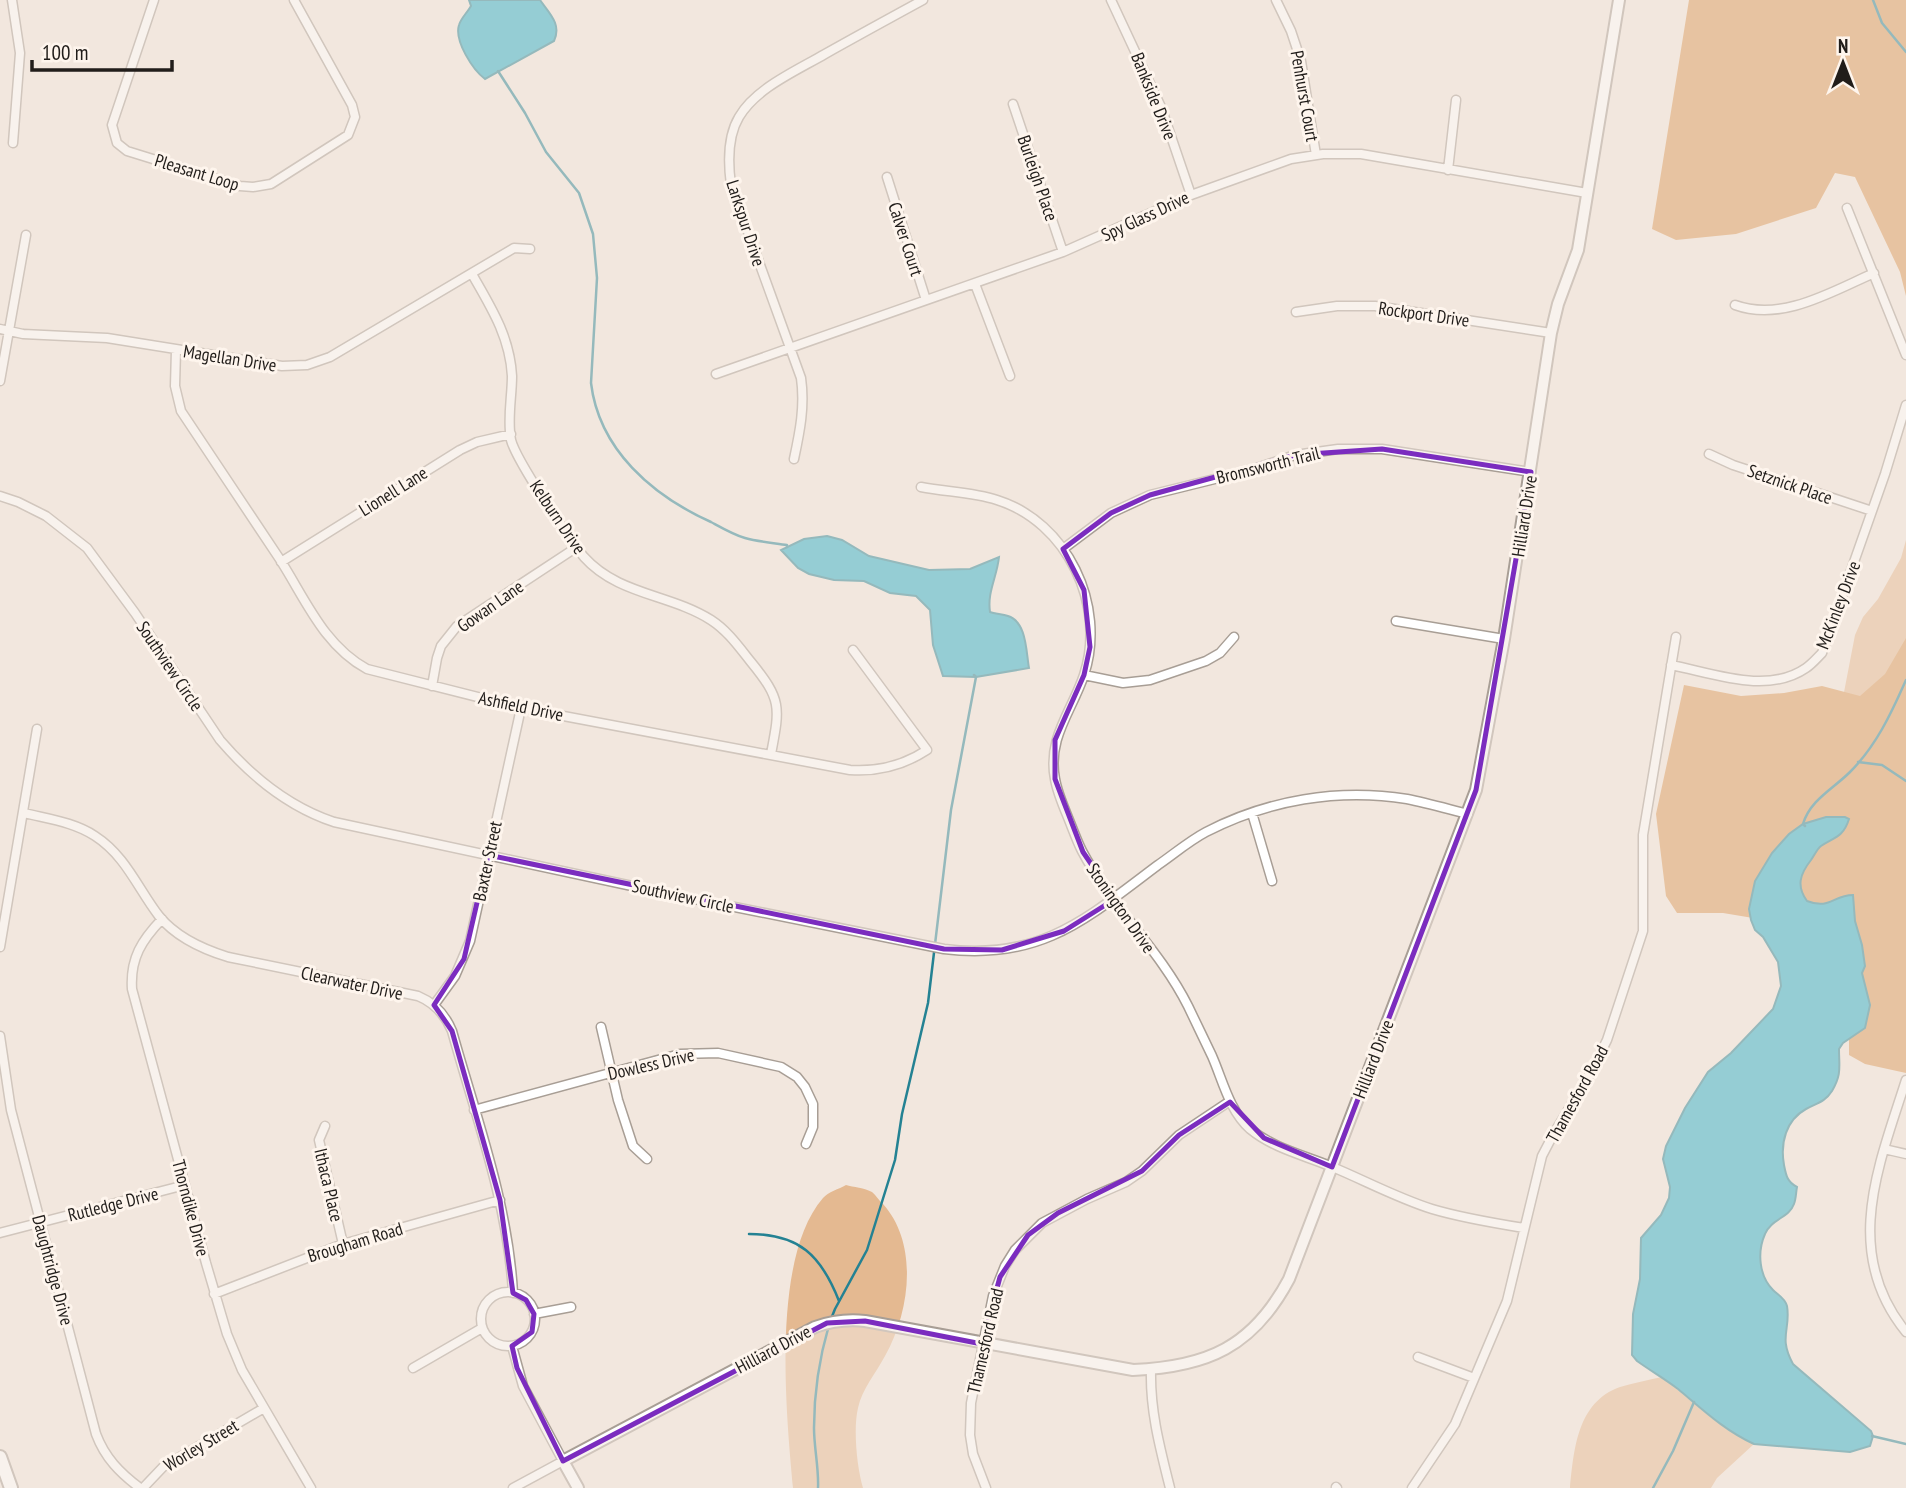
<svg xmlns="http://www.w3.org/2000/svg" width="1906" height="1488" font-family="'PT Sans Narrow',sans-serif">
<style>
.green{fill:#e4b991}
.forest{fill:#da9857}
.water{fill:#25adc7;stroke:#248293;stroke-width:2}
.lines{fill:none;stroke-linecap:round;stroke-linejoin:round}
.stream{stroke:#248293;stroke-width:2.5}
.minor-casing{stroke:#a89e95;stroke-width:11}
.tertiary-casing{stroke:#a89e95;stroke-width:14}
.secondary-casing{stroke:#a89e95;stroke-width:16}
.minor{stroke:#fff;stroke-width:8}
.tertiary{stroke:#fff;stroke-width:10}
.secondary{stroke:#fff;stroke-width:12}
.marked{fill:none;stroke:#7b2cbf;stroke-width:5;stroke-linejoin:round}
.labels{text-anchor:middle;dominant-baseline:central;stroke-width:6;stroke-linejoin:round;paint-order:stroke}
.street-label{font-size:18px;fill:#211d1a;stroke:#fef5ed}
</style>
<rect width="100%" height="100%" fill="#f2e7de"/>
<!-- green -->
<path class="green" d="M1906,540V827L1840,713L1855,635L1863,617L1878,599L1901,558Z
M846,1185C853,1187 865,1188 872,1192C876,1195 879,1201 883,1204C919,1244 910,1312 885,1356C876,1373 862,1389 858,1408C853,1429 857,1468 863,1488H793C786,1412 771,1258 823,1198C828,1192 839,1189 846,1185Z
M1662,1377C1692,1400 1719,1429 1754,1444L1717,1478L1711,1488H1570C1574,1450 1577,1402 1620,1387C1633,1383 1648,1380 1662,1377Z"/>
<!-- forest -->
<path class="forest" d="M1689,0H1906V296L1900,272L1855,177L1835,173L1816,208L1736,234L1676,240L1652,229Z
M1906,638V1073L1865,1064L1849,1055V1026L1777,922L1723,913H1677L1666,896L1656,814L1684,685L1741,696L1784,693L1822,686L1860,696L1885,674Z"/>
<!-- water -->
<path class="water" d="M469,0H540C549,13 562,24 554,41L485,79C473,70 454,41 459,25C461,18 467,13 471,6Z
M827,536L842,540L869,556L929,570L970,569L999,557C997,577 987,592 990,612C995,614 1002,614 1008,616C1027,622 1026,652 1029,668L976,677L943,676L933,645L930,610L916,596L890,593L864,581L834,580L809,574L798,568L781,550L804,539Z
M1826,817H1845L1849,819C1843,838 1834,837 1821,846C1817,849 1814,856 1811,860C1800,874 1796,886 1807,901C1830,910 1833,895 1853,895L1855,921L1862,945L1865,966L1862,973L1870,1005L1865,1028L1843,1043L1839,1049C1839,1067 1842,1074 1832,1091C1825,1102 1817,1103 1806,1109C1786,1120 1780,1143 1784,1165C1786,1175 1787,1182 1797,1187C1796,1192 1796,1199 1794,1204C1789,1218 1771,1219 1765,1234C1757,1252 1759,1276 1773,1290C1778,1295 1785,1298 1787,1306C1791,1329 1778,1337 1793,1364L1871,1431L1873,1436L1870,1446L1850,1452L1754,1444C1725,1431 1702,1409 1678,1389C1665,1379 1651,1371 1637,1361L1632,1355L1633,1314L1640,1279L1641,1238L1661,1215L1669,1198L1670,1187L1663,1159L1666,1146L1685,1108L1708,1072L1731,1053L1773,1009L1781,986L1778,962L1763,937L1755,930L1751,920L1749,909L1755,881L1772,853L1789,834L1803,824Z"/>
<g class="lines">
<!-- stream -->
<path class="stream" d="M1873,0L1882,23L1906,52
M498,71L525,113L546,152L579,193L593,234L597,278L591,383C599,450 653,496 711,522C722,528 734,535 745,538C759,542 774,543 787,545V547
M1858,762L1882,765L1906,781
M1805,826L1803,824C1810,800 1833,789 1850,772C1876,746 1891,714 1906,680
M749,1234C799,1234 821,1255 839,1301
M831,1319L835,1309L867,1250L895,1160L902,1114L928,1003L951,810L976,677L974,675
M1872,1436L1906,1444
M818,1488C819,1468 814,1448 814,1428C814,1392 819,1359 829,1325
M1653,1488L1673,1451L1694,1402"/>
<!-- minor casing -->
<g class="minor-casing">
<path id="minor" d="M12,0L20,53L13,143
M154,0L112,125L117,143L127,151L240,186L253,187L271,184L348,135L355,117L352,105L294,0
M1111,0L1161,107L1191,195
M1276,0L1291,31L1301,61L1316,155
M1013,104L1063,252
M1448,170L1456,100
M887,177L926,300
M1847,208L1906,355
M472,274C491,307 510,337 512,376C512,397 507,419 511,440C516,460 569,539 584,557C618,595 670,594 711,620C728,631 739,647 751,662C782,700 780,707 771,754
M975,284L1010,376
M1735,305C1782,322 1831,292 1874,273
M1296,312L1337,306H1375L1551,333
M0,329L23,334L107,338L282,366L307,365L330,357L514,248L530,249
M176,350L175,386L181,411C214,460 246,509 279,558C305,598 323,645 367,669L521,708L850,770C879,772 904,765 927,750L853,650
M716,374L1063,252L1191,195L1291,159L1323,154H1361L1587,193
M0,381L26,235
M1709,454L1733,465L1872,511
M794,459C800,431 805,406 801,378L731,185C728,163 727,137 739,117C756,88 796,71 825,54C857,36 890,18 923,0
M921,487C946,492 973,492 997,500C1067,522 1107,605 1084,675C1072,711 1047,738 1055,779C1057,791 1062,803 1067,815C1072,827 1076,839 1082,851C1111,906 1160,950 1188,1006C1196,1023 1204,1039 1212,1056C1223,1081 1229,1110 1250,1129C1273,1148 1303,1155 1330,1166C1364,1180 1397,1198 1432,1209C1462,1218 1493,1223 1524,1228
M0,496L18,502L46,516L87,548L135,613L220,740C250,775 289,807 334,822L660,892L944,949C1041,961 1086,919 1158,865C1174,854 1189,841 1206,832C1268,800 1338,788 1407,799C1427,803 1448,809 1468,814
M1063,549L1111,513L1150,495L1251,470L1295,455L1338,449H1382L1531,472
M281,562L460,450L477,442L511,434
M1396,621L1504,639
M1671,665C1713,673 1767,695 1806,668C1812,664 1817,658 1822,653L1885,474L1906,405
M1084,675L1123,683L1150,680L1206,661L1220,653L1234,637
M432,686L437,658L441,646L457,626L577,547
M24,813C48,819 74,822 95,836C126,856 138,889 159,916C176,937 202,949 228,957L418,996C435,1003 445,1014 452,1031C476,1117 508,1203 513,1293
M1252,813L1272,881
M162,919C142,940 130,958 132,989L206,1263L227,1334L242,1370L311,1488
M0,947L37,729
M434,1005L455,976L470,941L521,708
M601,1027L618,1100L633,1146L647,1159
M0,1036L11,1110L96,1434C105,1458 120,1473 140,1488
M1906,1080C1879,1165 1841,1252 1906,1332
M474,1110L680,1054L718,1053L781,1067L797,1077L805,1087L813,1104V1127L806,1144
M325,1126L319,1140L343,1244
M1884,1149L1906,1154
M0,1233L185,1185
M481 1319a27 27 0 1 1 54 0a27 27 0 1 1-54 0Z
M214,1294L343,1244L500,1200
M534,1314L571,1307
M512,1346L523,1386L563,1461L513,1488
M1418,1357L1474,1378
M413,1368L482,1328
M1151,1370C1150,1411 1160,1448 1170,1488
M1336,1487L1337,1488
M143,1488L163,1467L264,1408
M986,1488L973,1454L970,1435L971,1403L993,1296L1005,1266L1015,1250L1042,1223L1087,1199L1126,1182L1142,1171L1179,1135L1230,1101
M1412,1488L1455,1424L1507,1301L1542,1156L1554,1133L1590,1074L1607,1040L1643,931V835L1676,637"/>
</g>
<!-- tertiary casing -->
<g class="tertiary-casing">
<path id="tertiary" d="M578,1488L563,1461L815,1327C832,1321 847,1319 865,1321L1133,1370C1207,1367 1253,1347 1289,1279L1476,790L1504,639L1551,333L1558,304L1578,250L1619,0"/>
</g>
<!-- secondary casing -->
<g class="secondary-casing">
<path id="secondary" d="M0,1457L11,1488"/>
</g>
<!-- minor -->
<use href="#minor" class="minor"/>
<!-- tertiary -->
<use href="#tertiary" class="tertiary"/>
<!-- secondary -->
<use href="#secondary" class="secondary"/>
</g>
<!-- marked area -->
<path d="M0 0H1906V1488H0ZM1382,449L1531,472L1476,790L1332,1167L1264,1138L1230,1102L1179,1135L1142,1171L1058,1213L1028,1235L1000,1277L982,1344L865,1321L827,1323L563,1461L517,1368L512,1346L532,1332L534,1314L526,1300L513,1293L500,1200L452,1031L434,1005L464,959L488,855L944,949L1002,950L1064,931L1115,899L1083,852L1055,779V740L1084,675L1090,647L1084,590L1063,549L1111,513L1150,495L1295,455Z" fill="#f2e7de" fill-opacity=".55" fill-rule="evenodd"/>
<path class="marked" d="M1382,449L1531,472L1476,790L1332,1167L1264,1138L1230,1102L1179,1135L1142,1171L1058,1213L1028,1235L1000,1277L982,1344L865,1321L827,1323L563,1461L517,1368L512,1346L532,1332L534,1314L526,1300L513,1293L500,1200L452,1031L434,1005L464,959L488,855L944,949L1002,950L1064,931L1115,899L1083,852L1055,779V740L1084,675L1090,647L1084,590L1063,549L1111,513L1150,495L1295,455Z"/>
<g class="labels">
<!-- street labels -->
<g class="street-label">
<text transform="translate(1154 96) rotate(68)">Bankside Drive</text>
<text transform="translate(1305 96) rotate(80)">Penhurst Court</text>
<text transform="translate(197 172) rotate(17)">Pleasant Loop</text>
<text transform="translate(1038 178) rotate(71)">Burleigh Place</text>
<text transform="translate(1145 216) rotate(-25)">Spy Glass Drive</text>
<text transform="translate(746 223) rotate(72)">Larkspur Drive</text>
<text transform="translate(906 239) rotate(72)">Calver Court</text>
<text transform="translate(1424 314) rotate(8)">Rockport Drive</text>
<text transform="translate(230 358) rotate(9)">Magellan Drive</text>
<text transform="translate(1268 465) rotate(-14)">Bromsworth Trail</text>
<text transform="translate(1790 484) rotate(19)">Setznick Place</text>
<text transform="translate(393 491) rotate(-32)">Lionell Lane</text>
<text transform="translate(1524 516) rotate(-81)">Hilliard Drive</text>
<text transform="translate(558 517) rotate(56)">Kelburn Drive</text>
<text transform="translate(1838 605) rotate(-69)">McKinley Drive</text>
<text transform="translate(490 606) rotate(-35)">Gowan Lane</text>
<text transform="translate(170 666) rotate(56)">Southview Circle</text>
<text transform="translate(521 706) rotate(12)">Ashfield Drive</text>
<text transform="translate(487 861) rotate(-78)">Baxter Street</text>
<text transform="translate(683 896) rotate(12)">Southview Circle</text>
<text transform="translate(1121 908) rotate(55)">Stonington Drive</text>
<text transform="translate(352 983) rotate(12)">Clearwater Drive</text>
<text transform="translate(1373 1059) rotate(-69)">Hilliard Drive</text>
<text transform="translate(651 1064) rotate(-13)">Dowless Drive</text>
<text transform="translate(1577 1094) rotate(-61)">Thamesford Road</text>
<text transform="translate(329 1185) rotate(77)">Ithaca Place</text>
<text transform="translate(113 1204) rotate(-14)">Rutledge Drive</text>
<text transform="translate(191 1208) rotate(75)">Thorndike Drive</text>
<text transform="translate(355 1242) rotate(-17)">Brougham Road</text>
<text transform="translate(53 1270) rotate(75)">Daughtridge Drive</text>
<text transform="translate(985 1341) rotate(-77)">Thamesford Road</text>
<text transform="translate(773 1349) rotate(-28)">Hilliard Drive</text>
<text transform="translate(201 1445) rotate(-31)">Worley Street</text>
</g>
</g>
<!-- north arrow -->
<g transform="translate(1843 63)" stroke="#fef5ed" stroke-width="5" paint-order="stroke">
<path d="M0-5L12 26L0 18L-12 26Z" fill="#211d1a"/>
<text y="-10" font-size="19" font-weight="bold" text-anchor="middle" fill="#211d1a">N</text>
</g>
<!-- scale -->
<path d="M32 60v10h140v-10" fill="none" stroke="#211d1a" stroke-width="3.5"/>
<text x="42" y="60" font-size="21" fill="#211d1a" stroke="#fef5ed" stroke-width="5" paint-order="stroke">100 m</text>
</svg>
